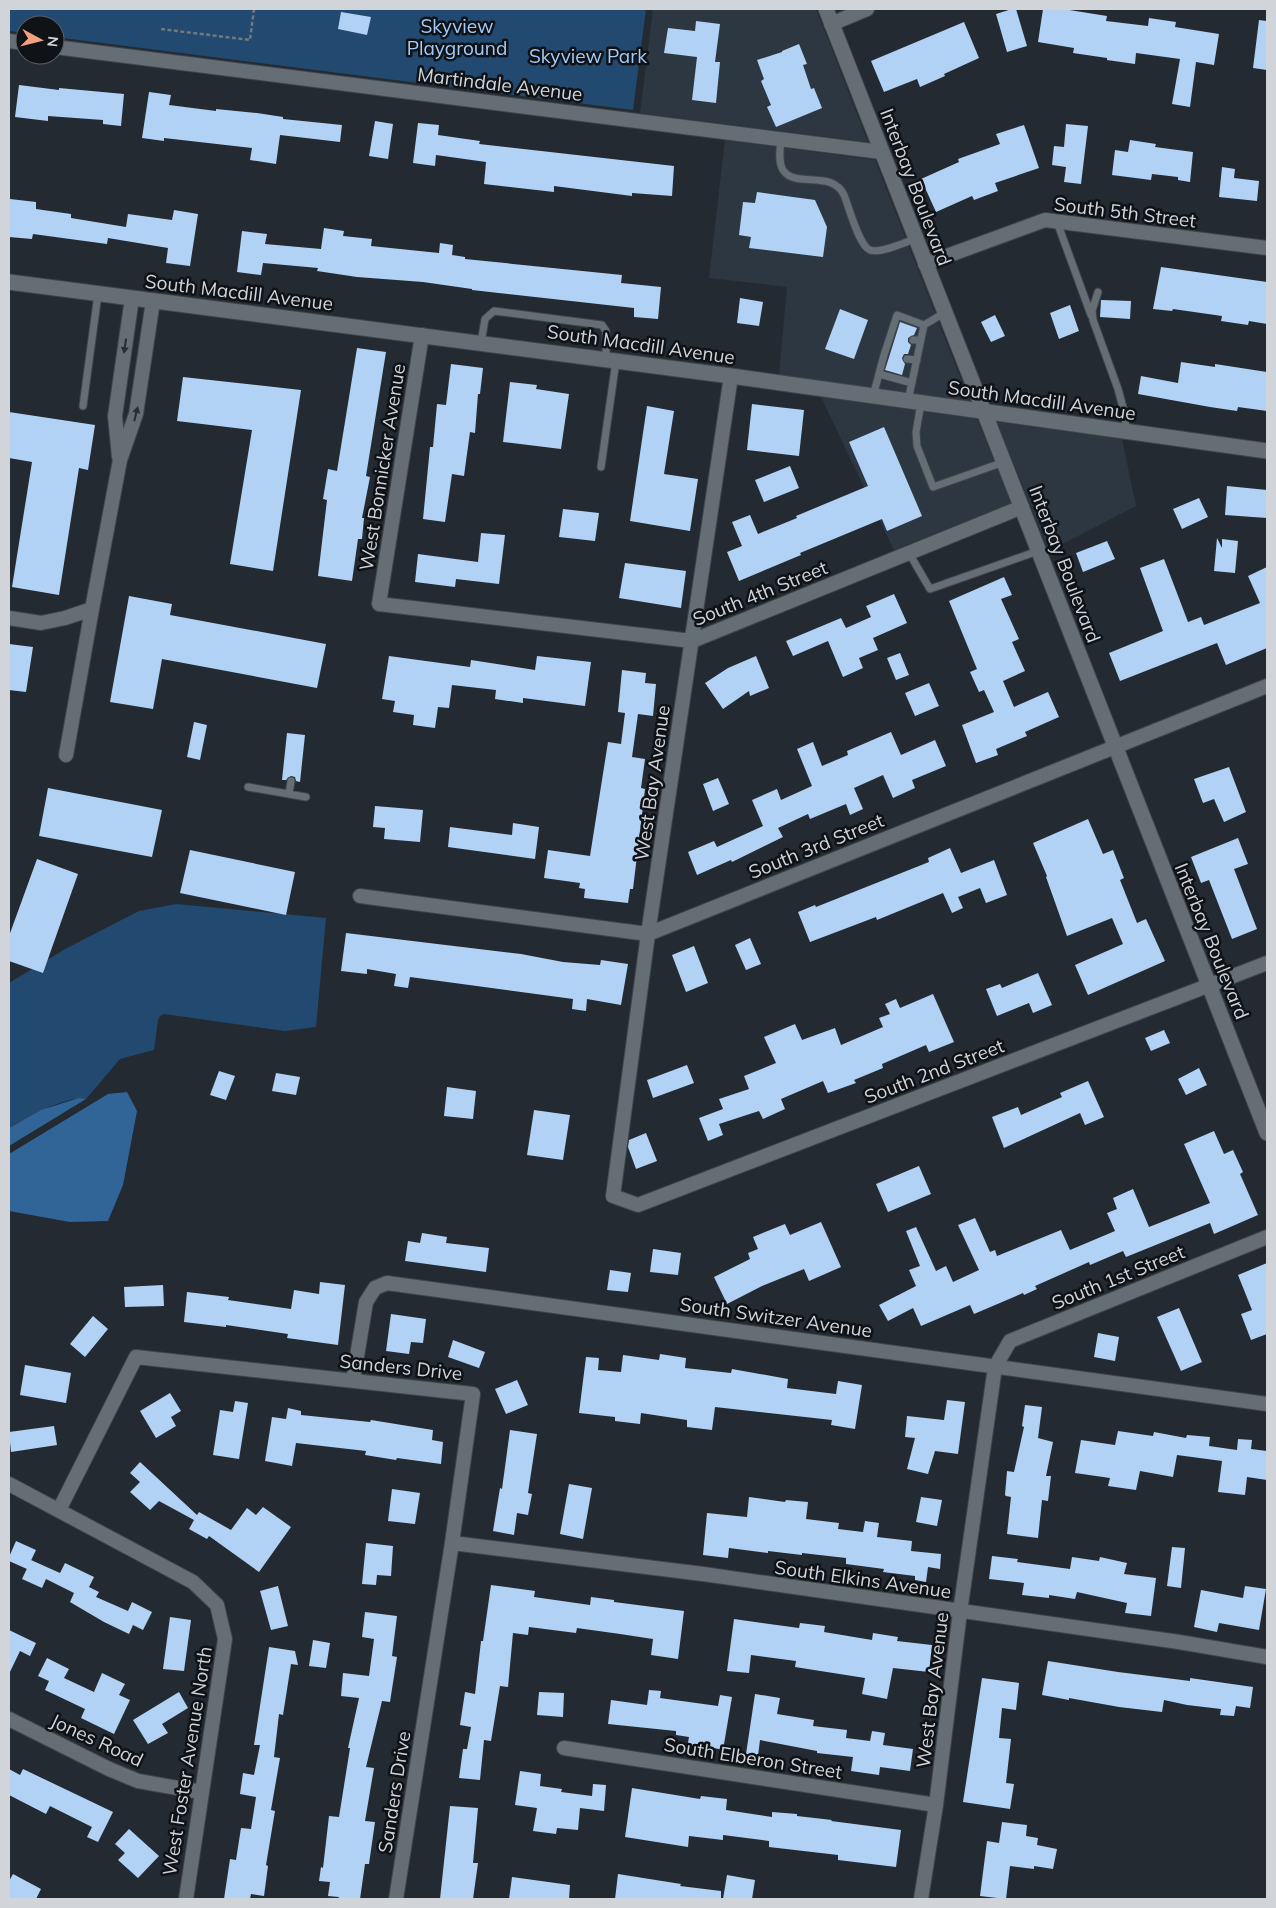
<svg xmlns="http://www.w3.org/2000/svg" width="1276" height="1908" font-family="Mulish,sans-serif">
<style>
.built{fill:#2c3742}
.green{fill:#224970}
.water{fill:#316497}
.building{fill:#b2d2f5}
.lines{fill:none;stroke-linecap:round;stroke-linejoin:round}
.service-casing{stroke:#40454b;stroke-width:9}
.minor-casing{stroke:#40454b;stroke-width:16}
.tertiary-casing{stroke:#40454b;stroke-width:17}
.path{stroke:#73787f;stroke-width:2.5;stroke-dasharray:4 2.5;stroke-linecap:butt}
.service{stroke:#656d75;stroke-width:7}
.minor{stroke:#656d75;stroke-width:14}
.tertiary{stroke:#656d75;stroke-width:15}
.oneway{fill:#292d32}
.labels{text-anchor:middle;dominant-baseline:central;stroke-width:5;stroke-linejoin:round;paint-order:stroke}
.park-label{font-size:19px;fill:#a2ccf9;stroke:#0f1216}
.street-label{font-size:19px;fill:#d1d5da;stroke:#0f1216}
</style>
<rect width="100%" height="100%" fill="#242a32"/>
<!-- built -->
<path class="built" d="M653,9H816L868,142L640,113Z
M725,140L875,160L970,402L779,375L787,287L709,278Z
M821,397L977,419L1011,503L894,550Z
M997,422L1122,439L1136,506L1049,551Z"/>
<!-- green -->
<path class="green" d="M9,9H646L633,110L55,37V25H25V33L9,31Z
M176,904L326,918L316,1027L285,1031L164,1014L160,1016L158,1020L154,1050L120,1059L86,1099C64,1096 28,1117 9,1128V983L67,948L139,911Z"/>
<!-- water -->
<path class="water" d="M127,1092L137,1111L123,1185L108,1221L70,1222L9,1211V1154L108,1094Z
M79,1098L86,1099L9,1146V1128L41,1110Z"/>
<!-- building -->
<path class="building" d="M1012,9H1016L1027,46L1007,52L996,14Z
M1043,9H1063L1107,16L1106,21L1148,26L1149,18L1176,22L1175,27L1219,34L1214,65L1196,62L1190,107L1172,104L1180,59L1136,53L1135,64L1107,60V58L1073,53L1074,48L1038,42Z
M341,12L371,17L367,35L338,29Z
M1259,20L1267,21V70L1253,68Z
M696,21L720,24L715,62H720L716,103L692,100L697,57L664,53L668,28L695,31Z
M964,22L979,58L944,74L945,76L920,87L917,79L884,92L871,61Z
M799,44L807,64L803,65L811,89L814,88L822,108L776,127L767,107L771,105L761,81L764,79L757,60L782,52V51Z
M19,85L59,90V88L124,94L121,126L103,124V120L48,116V121L15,117Z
M149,92L171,95L169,105L216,111V109L257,113L283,117V119L342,125L340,142L280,135L276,164L250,160L252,148L164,138V141L142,138Z
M375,121L393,124L388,159L369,156Z
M418,123L439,125L438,135L480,141L479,144L674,166L672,196L632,193V196L554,186V192L484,184L486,162L436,155L435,166L413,163Z
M1066,124L1088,126L1081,184L1064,182L1066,167L1052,165L1054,146L1064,147Z
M1024,125L1039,168L995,183L998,191L974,200L972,196L936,212L921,179L959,162L958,159L1000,144L996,134Z
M1130,140L1156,144L1155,147L1193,152L1190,182L1178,180V177L1152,174L1151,180L1112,175L1115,150L1128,152Z
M1222,167L1235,169L1234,178L1259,181L1257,201L1219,197Z
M757,192L815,200L827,227L823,257L749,248L751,237L739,235L743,202L755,203Z
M10,199L36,202V209L71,214V218L126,227L128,214L172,220L174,210L198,214L190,266L166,263L168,248L108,238L107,244L33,234L32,239L9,237Z
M324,228L344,231L343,236L372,239L371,246L439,253L440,243L453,245L452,255L465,257V259L622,275L621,283L661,287L658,319L634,317V308L472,290V289L423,282L357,277L317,271L318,268L263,263L261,275L237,272L242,231L267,234L265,244L321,249Z
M1161,267L1267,282V324L1249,321L1248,325L1221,321L1222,316L1173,309L1172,311L1153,309Z
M740,298L763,302L759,326L737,323Z
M1101,300L1131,301L1130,319L1100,317Z
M1070,305L1079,331L1059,339L1050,313Z
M840,309L868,320L854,359L825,349Z
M995,315L1005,336L991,342L981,322Z
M900,322L917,328L914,335L908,338V342L911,345L908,354H904L902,358L905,364L902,375L885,370Z
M357,348L386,352L366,476L370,477L362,518H364L362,539H358L352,581L318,576L327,500L323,499L328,469L337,471Z
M1181,362L1215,367V364L1267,372V411L1238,407L1237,411L1210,407L1138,394L1141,376L1178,383Z
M451,364L483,368L480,394H478L475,433L470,432L464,476L452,474L445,522L423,519L430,447H433L437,404L446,405Z
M183,377L301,390L273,571L230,564L252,430L177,421Z
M510,382L537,385L536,389L569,394L561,449L503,442Z
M752,404L804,410L799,456L747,450Z
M647,406L674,411L664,474L698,479L690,531L630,521Z
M9,412L95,425L88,470L79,468L59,595L12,587L32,462L9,458Z
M884,427L922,516L887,531L882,519L800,553L801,555L739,581L727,552L742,546L732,522L750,515L758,534L797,518L796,516L868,486L849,442Z
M790,466L799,488L764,502L755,480Z
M1227,486L1267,490V518L1225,515Z
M1199,498L1208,517L1182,529L1173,509Z
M563,509L599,513L595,541L559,537Z
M481,533L505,535L499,584L456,579L455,587L415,582L418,554L478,562Z
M1217,538L1222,548V539L1238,541L1235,573L1214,571Z
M1107,541L1115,559L1083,572L1076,553Z
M1164,559L1188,622L1201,617L1204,625L1260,603L1248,576L1267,567V648L1226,665L1217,643L1120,681L1109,653L1163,631L1140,568Z
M625,563L686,571L681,608L619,598Z
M1004,577L1012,595L1001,599L1019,639L1012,642L1025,671L1003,681L1014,707L1048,692L1059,717L1025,732L1027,736L996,749L998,755L976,763L962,725L994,712L984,690L979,692L970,672L977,669L949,601Z
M894,594L907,623L873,638L878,650L859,658L863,668L843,677L828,641L793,656L786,641L841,618L846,628L871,617L866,606Z
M129,596L172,604L170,615L326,644L317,688L162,659L153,709L110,702Z
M9,644L33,647L26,692L9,690Z
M900,653L909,675L896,680L887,658Z
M389,656L470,667L471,660L535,670L537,656L591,662L585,706L523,698V703L495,699L496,690L452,685L449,708L438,707L435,728L413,725L414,715L393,712L395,701L382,699Z
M756,656L769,688L750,696L749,691L723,709L705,683L728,668Z
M622,670L646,673L645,683L656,684L653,716L638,714L632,757L645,759L641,788L645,789L633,889H630L628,903L584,898L585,889L579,888L580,883L544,878L548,850L590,856L608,742L621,744L625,713L618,712Z
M929,683L939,706L915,716L905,693Z
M194,722L207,725L200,760L187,757Z
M891,732L901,755L935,740L946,766L912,780L915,788L893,798L883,775L854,788L863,809L850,815L846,804L810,819L808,814L778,828L783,837L732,862L731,860L697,875L688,852L714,841L717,847L763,826L752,800L777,789L781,800L812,786L797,749L813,742L822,766L848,755L847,751Z
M287,733L305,735L300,782L296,781L295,777L291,776L286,780H282Z
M1229,767L1246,812L1224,822L1214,799L1203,803L1194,779Z
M718,778L729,804L713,811L703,784Z
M48,788L162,810L152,857L39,836Z
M375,806L423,810L420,842L384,839L385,828L373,827Z
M1088,819L1103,854L1113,850L1124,878L1120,880L1137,923L1146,919L1165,961L1088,995L1075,965L1123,944L1112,918L1067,936L1046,877L1047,876L1033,843Z
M513,823L539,827L535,859L448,847L450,827L512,835Z
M1238,838L1248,864L1234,869L1257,929L1232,939L1209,880L1201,883L1191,857Z
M950,848L961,873L994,860L1007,895L986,903L980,888L958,897L963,908L952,913L943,893L877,920L876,917L810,942L798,912L815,905L816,907L929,862L928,858Z
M190,850L295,872L286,915L180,893Z
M37,859L78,874L43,973L9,961V936Z
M346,933L521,954L563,962L600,965L601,960L628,964L621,1005L587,999L586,1011L572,1009L573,999L410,977L408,988L394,986L396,974L367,969V974L341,971Z
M750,938L761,964L746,970L735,945Z
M694,946L708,983L686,992L672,955Z
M1038,973L1052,1005L1033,1013L1029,1003L997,1016L986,989L1000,984L1002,988Z
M933,994L954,1042L929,1052L926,1045L882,1064L883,1068L854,1080L856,1083L828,1093L823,1081L781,1099L785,1109L763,1119L759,1111L719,1124L723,1135L708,1141L699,1118L723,1109L719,1099L749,1089L744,1076L776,1063L764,1037L795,1024L802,1040L835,1028L841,1045L883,1027L879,1018L890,1014L885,1004L896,999L900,1008Z
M1164,1030L1170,1043L1151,1051L1145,1038Z
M687,1065L694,1083L653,1098L647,1080Z
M1199,1068L1207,1085L1186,1095L1178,1079Z
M219,1071L235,1076L226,1100L210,1095Z
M276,1073L300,1077L296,1095L272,1091Z
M1088,1081L1104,1117L1085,1125L1080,1113L1004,1148L992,1117L1018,1107L1021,1115L1062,1097L1060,1093Z
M447,1087L476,1091L473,1119L444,1116Z
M534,1110L570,1115L563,1160L527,1155Z
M1214,1131L1224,1154L1233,1150L1243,1172L1240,1174L1258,1215L1214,1234L1210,1223L1126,1257L1123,1251L1090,1265L1089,1262L1035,1286L1037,1289L1024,1295L1023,1293L974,1314L970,1305L921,1326L913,1308L888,1321L879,1305L916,1286L909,1270L920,1266L906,1231L916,1227L936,1271L946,1266L953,1282L979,1270L958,1225L975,1218L990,1252L995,1250L997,1256L1061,1230L1070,1250L1115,1231L1107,1213L1117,1209L1113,1198L1133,1189L1149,1227L1210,1203L1184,1144Z
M646,1133L657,1161L636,1169L628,1147L629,1140Z
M919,1166L931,1194L888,1212L876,1184Z
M821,1222L841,1267L809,1281L804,1269L762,1286L727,1304L714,1277L750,1259L748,1253L758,1249L753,1237L785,1224L790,1235Z
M422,1233L447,1237L446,1243L489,1248L486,1272L405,1261L408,1241L420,1243Z
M653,1249L681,1253L678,1275L650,1272Z
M1267,1263V1334L1251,1340L1241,1314L1252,1310L1238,1275Z
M610,1270L631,1273L628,1292L607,1290Z
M320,1282L345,1285L338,1345L287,1338L288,1334L226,1325V1327L184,1322L187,1292L229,1297L228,1300L291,1309L294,1290L319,1294Z
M163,1285L164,1306L125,1307L124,1287Z
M1179,1308L1202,1362L1181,1371L1157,1317Z
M391,1314L426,1319L423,1343L411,1342L409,1354L386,1351Z
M93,1316L108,1329L85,1357L70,1344Z
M1098,1333L1119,1337L1115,1361L1094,1357Z
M453,1340L485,1352L479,1368L448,1357Z
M660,1354L686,1358L685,1368L731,1373L732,1369L788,1379L787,1388L836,1394L838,1381L862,1385L855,1429L831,1425L832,1420L715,1407L712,1430L687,1427V1420L641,1413L640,1424L615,1421V1417L579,1413L586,1357L599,1358L598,1370L621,1372L623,1355L659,1360Z
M25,1365L71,1373L66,1403L20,1395Z
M517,1380L528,1405L506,1414L495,1389Z
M170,1393L181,1411L171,1417L176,1426L156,1438L140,1411Z
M947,1400L965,1402L958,1454L935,1451L928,1474L907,1469L915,1438L905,1437L907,1416L944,1420Z
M235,1401L248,1403L239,1459L213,1455L220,1410L233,1412Z
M1025,1405L1042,1407L1038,1438L1053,1442L1046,1476H1051L1048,1501L1042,1500L1038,1538L1007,1534L1011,1497L1006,1496L1005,1495L1007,1471L1014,1472L1024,1427L1022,1426Z
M288,1408L301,1411V1415L370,1422L371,1420L433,1430L432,1440L443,1442L441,1464L397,1458L396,1460L365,1455L366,1451L296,1443L292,1466L265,1461L272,1417L286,1419Z
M54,1426L57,1445L11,1452L9,1432Z
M510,1430L537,1434L528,1493L532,1494L528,1515L517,1513L514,1535L493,1531L500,1488L502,1489Z
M1118,1431L1153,1436L1154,1432L1186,1438L1187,1435L1210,1437L1209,1446L1237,1450L1238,1439L1252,1440L1251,1449L1267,1451V1480L1247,1477L1245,1495L1218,1492L1222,1461L1177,1455L1173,1477L1140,1471L1136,1490L1108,1486L1110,1478L1075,1473L1081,1440L1115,1445Z
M140,1462L197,1515L199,1512L231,1530L247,1508L256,1515L263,1507L291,1527L259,1572L209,1536L207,1539L189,1529L194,1520L159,1501L150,1510L130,1492L140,1482L130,1473Z
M569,1484L592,1488L583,1539L560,1534Z
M392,1489L420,1493L415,1524L388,1521Z
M749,1497L785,1502L786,1500L808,1502L806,1519L839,1523L838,1529L863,1532L865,1521L879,1523L877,1537L912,1541L911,1551L941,1554L940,1569L928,1567L926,1582L915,1580V1576L883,1572L884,1569L846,1564V1558L802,1553V1555L768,1551V1553L729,1548L728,1558L703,1555L707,1513L747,1517Z
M921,1497L942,1500L937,1526L916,1522Z
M16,1541L36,1550L27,1569L9,1561V1557Z
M366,1543L393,1546L391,1576L377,1575L376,1585L362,1584Z
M1172,1547L1185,1548L1181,1588L1167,1586Z
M992,1556L1018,1559L1017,1562L1070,1569L1072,1557L1099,1561L1100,1557L1127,1563L1124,1574L1156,1578L1151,1616L1125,1613L1127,1603L1077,1592L1075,1599L1049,1595V1598L1022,1595L1024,1583L989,1579Z
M31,1560L60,1573L65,1563L94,1577L89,1587L99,1592L96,1597L128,1611L132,1602L152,1612L143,1630L133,1625L129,1634L104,1622L70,1602L74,1593L46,1579L42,1588L22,1579Z
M491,1585L535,1591L534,1597L590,1605L591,1597L614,1600V1602L684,1611L678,1659L651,1655L653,1639L620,1634L577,1628L576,1633L529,1627L528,1635L513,1633L508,1687L500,1686L491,1741L484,1740L480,1780L459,1778L463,1749H467L471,1727L460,1725L465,1692L475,1694L481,1641H483Z
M278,1586L288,1626L271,1630L260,1591Z
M1245,1586L1266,1589L1259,1630L1219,1623L1217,1632L1194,1627L1201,1590L1243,1598Z
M365,1612L397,1616L392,1656L397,1657L390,1702L382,1701L366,1767L374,1768L365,1821L375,1822L369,1864H365L360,1899H338L339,1897L328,1896L330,1882L319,1881L321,1867L323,1868L329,1816L339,1817L350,1748H348L359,1698L341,1696L343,1673L369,1676L374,1639L362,1637Z
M170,1617L191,1620L184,1671L163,1669Z
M734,1619L799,1628L800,1623L825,1626L824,1632L872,1640L873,1633L898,1637L897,1641L932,1645L929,1672L893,1668L887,1699L862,1694L865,1678L795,1667L796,1661L751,1655L749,1673L727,1671Z
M9,1630L36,1643L30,1656L20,1651L9,1674Z
M313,1640L330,1643L326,1668L309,1666Z
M269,1647L295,1651L298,1665L291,1664L283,1715L279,1714L274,1757L280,1758L271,1810L275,1811L266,1865L268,1866L264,1896L251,1894L250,1899H224L230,1859L236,1860L241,1828L251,1829L256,1797L240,1794L243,1773L254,1775L260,1745H254Z
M47,1658L69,1669L64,1678L94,1692L102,1673L125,1684L119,1695L130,1700L114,1734L81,1718L85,1709L45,1690L49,1681L38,1676Z
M1048,1661L1118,1672L1190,1681V1678L1253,1687L1250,1708L1236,1706L1234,1716L1220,1715L1221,1709L1187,1705L1164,1700L1162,1712L1119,1707L1069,1698V1700L1042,1695Z
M982,1678L1019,1683L1016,1710L1002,1708L999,1738L1011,1739L1006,1783L1014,1784L1010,1809L963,1802Z
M649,1690L661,1691L660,1698L718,1706L720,1695L732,1697L723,1750L701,1745V1750L687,1748L689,1737L676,1735V1731L608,1724L611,1700L647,1705Z
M179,1692L188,1708L162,1724L168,1733L148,1744L133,1720Z
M539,1692L564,1693L563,1717L537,1715Z
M755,1694L780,1698L777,1714L814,1720L813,1726L847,1730L846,1738L870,1741L872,1731L885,1733L883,1745L913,1749L910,1771L880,1767L879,1775L851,1771L853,1757L817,1753V1751L760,1740L758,1756L746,1754Z
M9,1769L20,1775L23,1769L113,1812L98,1842L87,1837L92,1827L50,1806L46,1814L9,1795Z
M520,1771L541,1774L540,1786L562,1789L561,1792L592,1796L593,1784L606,1785L604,1811L580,1808L578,1830L557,1828L556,1834L533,1831L537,1808L515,1805Z
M632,1788L700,1799L701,1796L727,1799L726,1810L772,1817V1812L797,1814V1816L832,1820L831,1821L901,1830L896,1867L838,1860V1855L769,1847V1841L723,1835V1840L689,1836L688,1847L625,1837Z
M450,1806L478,1808L473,1863H478L473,1899H440Z
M1002,1822L1027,1825L1026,1836L1038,1838L1037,1845L1057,1849L1053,1869L1034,1866V1869L1010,1866L1006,1899L980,1896L987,1841L999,1843Z
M129,1829L159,1856L138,1878L118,1860L125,1853L115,1844Z
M13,1874L41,1889L36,1899H9V1881Z
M618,1874L681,1884L680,1886L721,1891V1899H615Z
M727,1875L755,1880L752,1899H723Z
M512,1877L570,1885L569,1899H509Z"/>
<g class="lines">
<!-- service casing -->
<g class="service-casing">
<path id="service" d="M781,139C780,149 778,162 783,170C795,189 832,169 844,195C849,207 859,246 870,250C880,254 905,242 915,239
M1057,222L1091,315
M1098,292L1092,311L1093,320L1118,389L1125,415L1126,431
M913,340H921
M481,343L485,319L494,311L602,325L606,331V360
M907,359L917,360
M879,374L912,383
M873,396L884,355L897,315L924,325L944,313
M908,401L924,325
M921,403L916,432L917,446L933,487L1004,462
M83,406L98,294
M601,467L616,361
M909,553L930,589L1038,551
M248,787L306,797
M289,794L291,781"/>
</g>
<!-- minor casing -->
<g class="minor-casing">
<path id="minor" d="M831,24L867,9
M9,41L25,43
M55,47L881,152
M925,264L1045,220L1267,248
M422,335L379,604L692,641L1022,507
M731,376L648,934L613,1196L638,1205L1267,963
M119,457L115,416L132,298
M9,618L41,623L65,618L92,609L120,460L136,414L153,301
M66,755L92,609
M360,896L648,934L1267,686
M353,1380L366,1302L375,1288L387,1283L1267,1404
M9,1484L193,1582L217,1605L225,1639L186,1899
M59,1510L136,1357L473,1394L452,1543L396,1899
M452,1543L703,1574L1179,1642L1267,1657
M9,1719L109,1769L138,1781L201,1792
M564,1748L936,1805
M921,1899L936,1805L960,1612L995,1367L1010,1341L1267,1237"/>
</g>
<!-- tertiary casing -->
<g class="tertiary-casing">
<path id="tertiary" d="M826,9L1267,1133
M9,282L731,376L1267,451"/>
</g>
<!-- path -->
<path class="path" d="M161,29L250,40L254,9"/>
<!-- service -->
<use href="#service" class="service"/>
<!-- minor -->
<use href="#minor" class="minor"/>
<!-- tertiary -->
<use href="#tertiary" class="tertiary"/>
</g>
<!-- one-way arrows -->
<defs><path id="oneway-solid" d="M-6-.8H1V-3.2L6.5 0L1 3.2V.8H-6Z" transform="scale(1.25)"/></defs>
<g class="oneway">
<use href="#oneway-solid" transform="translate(125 346) rotate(98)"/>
<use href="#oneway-solid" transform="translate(136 414) rotate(-76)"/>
</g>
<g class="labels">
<!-- park labels -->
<g class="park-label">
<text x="457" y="26">Skyview<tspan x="457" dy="22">Playground</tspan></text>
<text x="588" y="56">Skyview Park</text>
</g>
<!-- street labels -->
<g class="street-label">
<text transform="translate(500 84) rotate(7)">Martindale Avenue</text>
<text transform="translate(916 187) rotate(69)">Interbay Boulevard</text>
<text transform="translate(1125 212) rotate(7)">South 5th Street</text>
<text transform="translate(239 292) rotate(7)">South Macdill Avenue</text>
<text transform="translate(641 344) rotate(8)">South Macdill Avenue</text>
<text transform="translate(1042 400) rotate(8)">South Macdill Avenue</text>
<text transform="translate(382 467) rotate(-81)">West Bonnicker Avenue</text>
<text transform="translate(1065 564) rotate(69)">Interbay Boulevard</text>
<text transform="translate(760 593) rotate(-22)">South 4th Street</text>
<text transform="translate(652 783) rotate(-82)">West Bay Avenue</text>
<text transform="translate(816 846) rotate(-22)">South 3rd Street</text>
<text transform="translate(1212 941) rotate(68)">Interbay Boulevard</text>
<text transform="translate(934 1071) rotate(-21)">South 2nd Street</text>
<text transform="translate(1118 1277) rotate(-22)">South 1st Street</text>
<text transform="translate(776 1317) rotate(8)">South Switzer Avenue</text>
<text transform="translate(401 1367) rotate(6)">Sanders Drive</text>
<text transform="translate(863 1579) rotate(8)">South Elkins Avenue</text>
<text transform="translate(932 1690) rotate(-83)">West Bay Avenue</text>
<text transform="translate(97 1740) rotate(25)">Jones Road</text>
<text transform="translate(753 1758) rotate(9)">South Elberon Street</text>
<text transform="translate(187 1761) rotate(-81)">West Foster Avenue North</text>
<text transform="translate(394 1792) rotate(-81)">Sanders Drive</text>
</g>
</g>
<!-- border -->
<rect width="1276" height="1908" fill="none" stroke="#d1d5da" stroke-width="20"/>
<!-- north arrow -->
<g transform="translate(40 40) rotate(97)"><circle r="24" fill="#0f1216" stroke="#5d6064"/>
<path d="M0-4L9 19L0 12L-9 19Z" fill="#f3a081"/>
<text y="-8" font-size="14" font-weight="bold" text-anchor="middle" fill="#d1d5da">N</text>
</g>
</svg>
